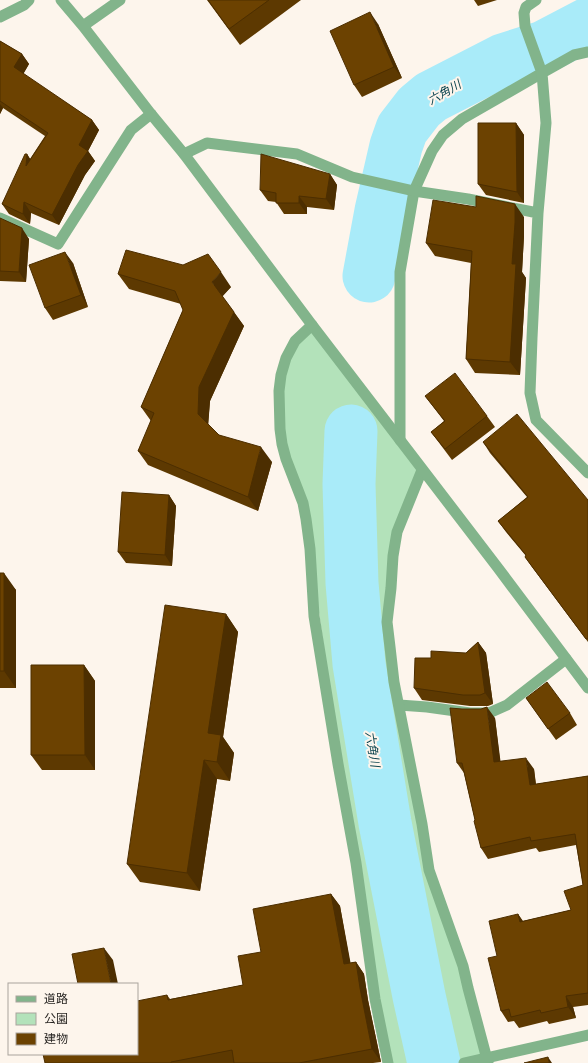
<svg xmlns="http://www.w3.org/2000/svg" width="588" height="1063" font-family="Lora,'Noto Sans JP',serif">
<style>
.green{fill:#b3e2ba}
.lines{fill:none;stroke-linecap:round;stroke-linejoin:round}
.river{stroke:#a9ebf9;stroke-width:53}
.service{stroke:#82b48b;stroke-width:11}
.minor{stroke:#82b48b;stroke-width:11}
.tertiary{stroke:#82b48b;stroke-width:11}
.wall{fill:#5d3901}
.shaded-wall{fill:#4c2e01}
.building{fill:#6c4201;stroke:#4c2e01}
.labels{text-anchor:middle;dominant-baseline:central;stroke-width:4;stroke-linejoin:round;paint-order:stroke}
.water-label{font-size:12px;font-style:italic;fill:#043f4a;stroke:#fdf5ec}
</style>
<rect width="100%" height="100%" fill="#fdf5ec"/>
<!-- green -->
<path class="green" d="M312,325L422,470L397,532L387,622L429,870L488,1063H388L348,817L310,549L280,429L286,358Z"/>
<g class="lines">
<!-- river -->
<path class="river" d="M369,276L381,211L396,146L402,129L419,107L431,97L503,60L544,47L588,24
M351,431L349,484L352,583L359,664L385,823L419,996L434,1063"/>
<!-- service -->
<path class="service" d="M400,440V272L414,191L432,151L443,135L462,119L542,73L525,26L524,13L526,7L536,0
M399,705L427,707L470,713H489L507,705L566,659"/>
<!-- minor -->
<path class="minor" d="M0,17L24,5L29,0
M588,52L574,55L542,73L546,123L538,213L532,338L530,393L536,420L588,473
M184,154L207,143L297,154L352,177L414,191L468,199L538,213
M0,218L58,244L131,130L151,114
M312,325L295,341L286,358L281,375L279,391L280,429L282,444L286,459L303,503L306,519L310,549L314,616L338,764L356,863L375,999L388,1063
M422,470L397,532L393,556L391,588L387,622L390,647L394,682L422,824L429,870L463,966L468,988L488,1063"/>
<!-- tertiary -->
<path class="tertiary" d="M61,0L83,26L151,114L184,154L312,325L498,568L588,688
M83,26L120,0
M464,1063L588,1035"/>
</g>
<!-- wall -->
<path class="wall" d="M207,0H301L240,45Z
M474,0H497L478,6Z
M378,24L402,78L362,97L354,85Z
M0,41L22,54L29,64L23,74L92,120L99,130L88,151L95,161L85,175L59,225L31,213L30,224L9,214L2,204L27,154L30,159L45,136L3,108L0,114Z
M516,123L524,135V203L486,195L478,184Z
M330,174L337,185L334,210L307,207V214H284L276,202L268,201L260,190Z
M524,217V236L522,272L526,278L520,375L475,373L466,359L471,263L435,256L426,243Z
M0,218L29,239L26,282L0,281Z
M73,263L88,307L53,320L45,308Z
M118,274L231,287L222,296L244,326L210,401L208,424L219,435L272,462L258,511L148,465L138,451L151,421L141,407L183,310L181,304L129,289Z
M425,396L487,416L495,427L452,460L431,432L444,421Z
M483,442L588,500V642L532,567L525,557L526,556L506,532L498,521L527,497L490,453Z
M169,495L176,506L172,566L126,563L118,552Z
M0,573L16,590V688H0Z
M226,614L238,632L223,737L234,753L230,781L217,779L200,891L140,882L127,864Z
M478,642L486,653L493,704L488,706H470L422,700L414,688L431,658L466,653Z
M84,665L95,681V770H42L31,755Z
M526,698L570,713L577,725L556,740Z
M495,718L500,761L534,769L536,784L588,776V1005L573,1007L576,1018L549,1024L547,1021L519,1028L514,1021L508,1022L501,1011L497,956L518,914L523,921L571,910L583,885L576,845L539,852L536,848L488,859L481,848L475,820L464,773L457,763Z
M331,894L340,906L350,963L356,962L364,974L368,1000L381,1062L373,1063H45L167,995L170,999L243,985L261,952Z"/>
<!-- shaded-wall -->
<path class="shaded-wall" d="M370,12L378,24L402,78L394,67Z
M22,54L29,64L21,78L14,67Z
M0,104L3,108L0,114Z
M92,120L99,130L88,151L95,161L85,175L59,225L52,215L79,145Z
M516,123L524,135V203L517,192Z
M27,154L34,165L26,166Z
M330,174L337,185L334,210L326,199Z
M299,196L307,207V214L299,203Z
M24,202L31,213L30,224L23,214Z
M515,204L524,217V236L522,272L526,278L520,375L510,362L512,264Z
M22,228L29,239L26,282L19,272Z
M65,252L73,263L88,307L81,295Z
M221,272L231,287L222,297L212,282Z
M234,312L244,326L210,401L208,428L198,414L199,387Z
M261,447L272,462L258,511L248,497Z
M169,495L176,506L172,566L165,555Z
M4,573L16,590V688L4,671Z
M226,614L238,632L223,737L234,753L230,781L217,762L208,733Z
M478,642L486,653L493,704L485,693Z
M84,665L95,681V770L85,755Z
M487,707L495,718L502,773L494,762Z
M526,758L534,769L537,796L530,785Z
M204,760L217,779L200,891L187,873Z
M331,894L340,906L353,976L344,964Z
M518,914L525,925L520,922Z
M104,948L113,960L118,984H111Z
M356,962L364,974L368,1000L381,1062L372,1049L360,988Z
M566,996L573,1007L576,1018L568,1007Z
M548,1057L552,1063H549Z"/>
<!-- building -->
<path class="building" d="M208,0H269L229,29Z
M370,12L394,67L354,85L330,31Z
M0,41L22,54L14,67L92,120L79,145L88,151L78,165L52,215L24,202L23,214L2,204L25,154H27L26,166L48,133L0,101Z
M478,123H516L517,192L478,184Z
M261,154L330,174L326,199L299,196V203H276V193L260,190Z
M476,196L515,204V223L512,264H516L510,362L466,359L472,251L426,243L433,200L476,207Z
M0,218L22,228L19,272L0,271Z
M126,250L183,265L208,254L221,272L212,282L234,312L199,387L198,414L219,435L261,447L248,497L138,451L154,413L141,407L183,310L175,291L118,274Z
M65,252L81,295L45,308L29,265Z
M455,373L487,416L445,449L431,432L445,421L425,396Z
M517,414L588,500V638L586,639L525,557L526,555L498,521L528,497L483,442Z
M122,492L169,495L165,555L118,552Z
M0,573H4V671H0Z
M165,605L226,614L208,733L221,735L217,762L204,760L187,873L127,864Z
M478,642L485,693L480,695H463L414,688L415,658H431V651L466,653Z
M31,665H84L85,755H31Z
M547,682L570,713L548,729L526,698Z
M487,707L494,762L526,758L530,785L588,776V993L566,996L568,1007L541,1013L540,1010L511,1017L509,1009L501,1011L488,958L497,956L489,921L518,914L520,922L571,910L564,891L583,885L575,834L531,841L530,837L481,848L474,821L475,820L462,763H457L450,708L462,709H481Z
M331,894L344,964L356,962L360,988L372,1049L299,1063H234L232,1050L171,1062V1063H45L43,1054H137V1001L167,995L168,1000L243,985L238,956L261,952L253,909Z
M104,948L111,984H78L72,954Z
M548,1057L549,1063H524Z"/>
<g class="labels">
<!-- water labels -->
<g class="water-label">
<text transform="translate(444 92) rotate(-30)">六角川</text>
<text transform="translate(373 749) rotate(81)">六角川</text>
</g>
</g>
<!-- legend -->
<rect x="8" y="983" width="130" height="72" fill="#fdf5ec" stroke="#a9a39c"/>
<rect x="16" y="996" width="20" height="6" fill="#82b48b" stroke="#a9a39c"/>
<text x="44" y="1003" font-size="12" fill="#2a2724">道路</text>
<rect x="16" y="1013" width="20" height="12" fill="#b3e2ba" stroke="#a9a39c"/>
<text x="44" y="1023" font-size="12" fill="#2a2724">公園</text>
<rect x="16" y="1033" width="20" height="12" fill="#6c4201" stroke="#a9a39c"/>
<text x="44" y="1043" font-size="12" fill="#2a2724">建物</text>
</svg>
